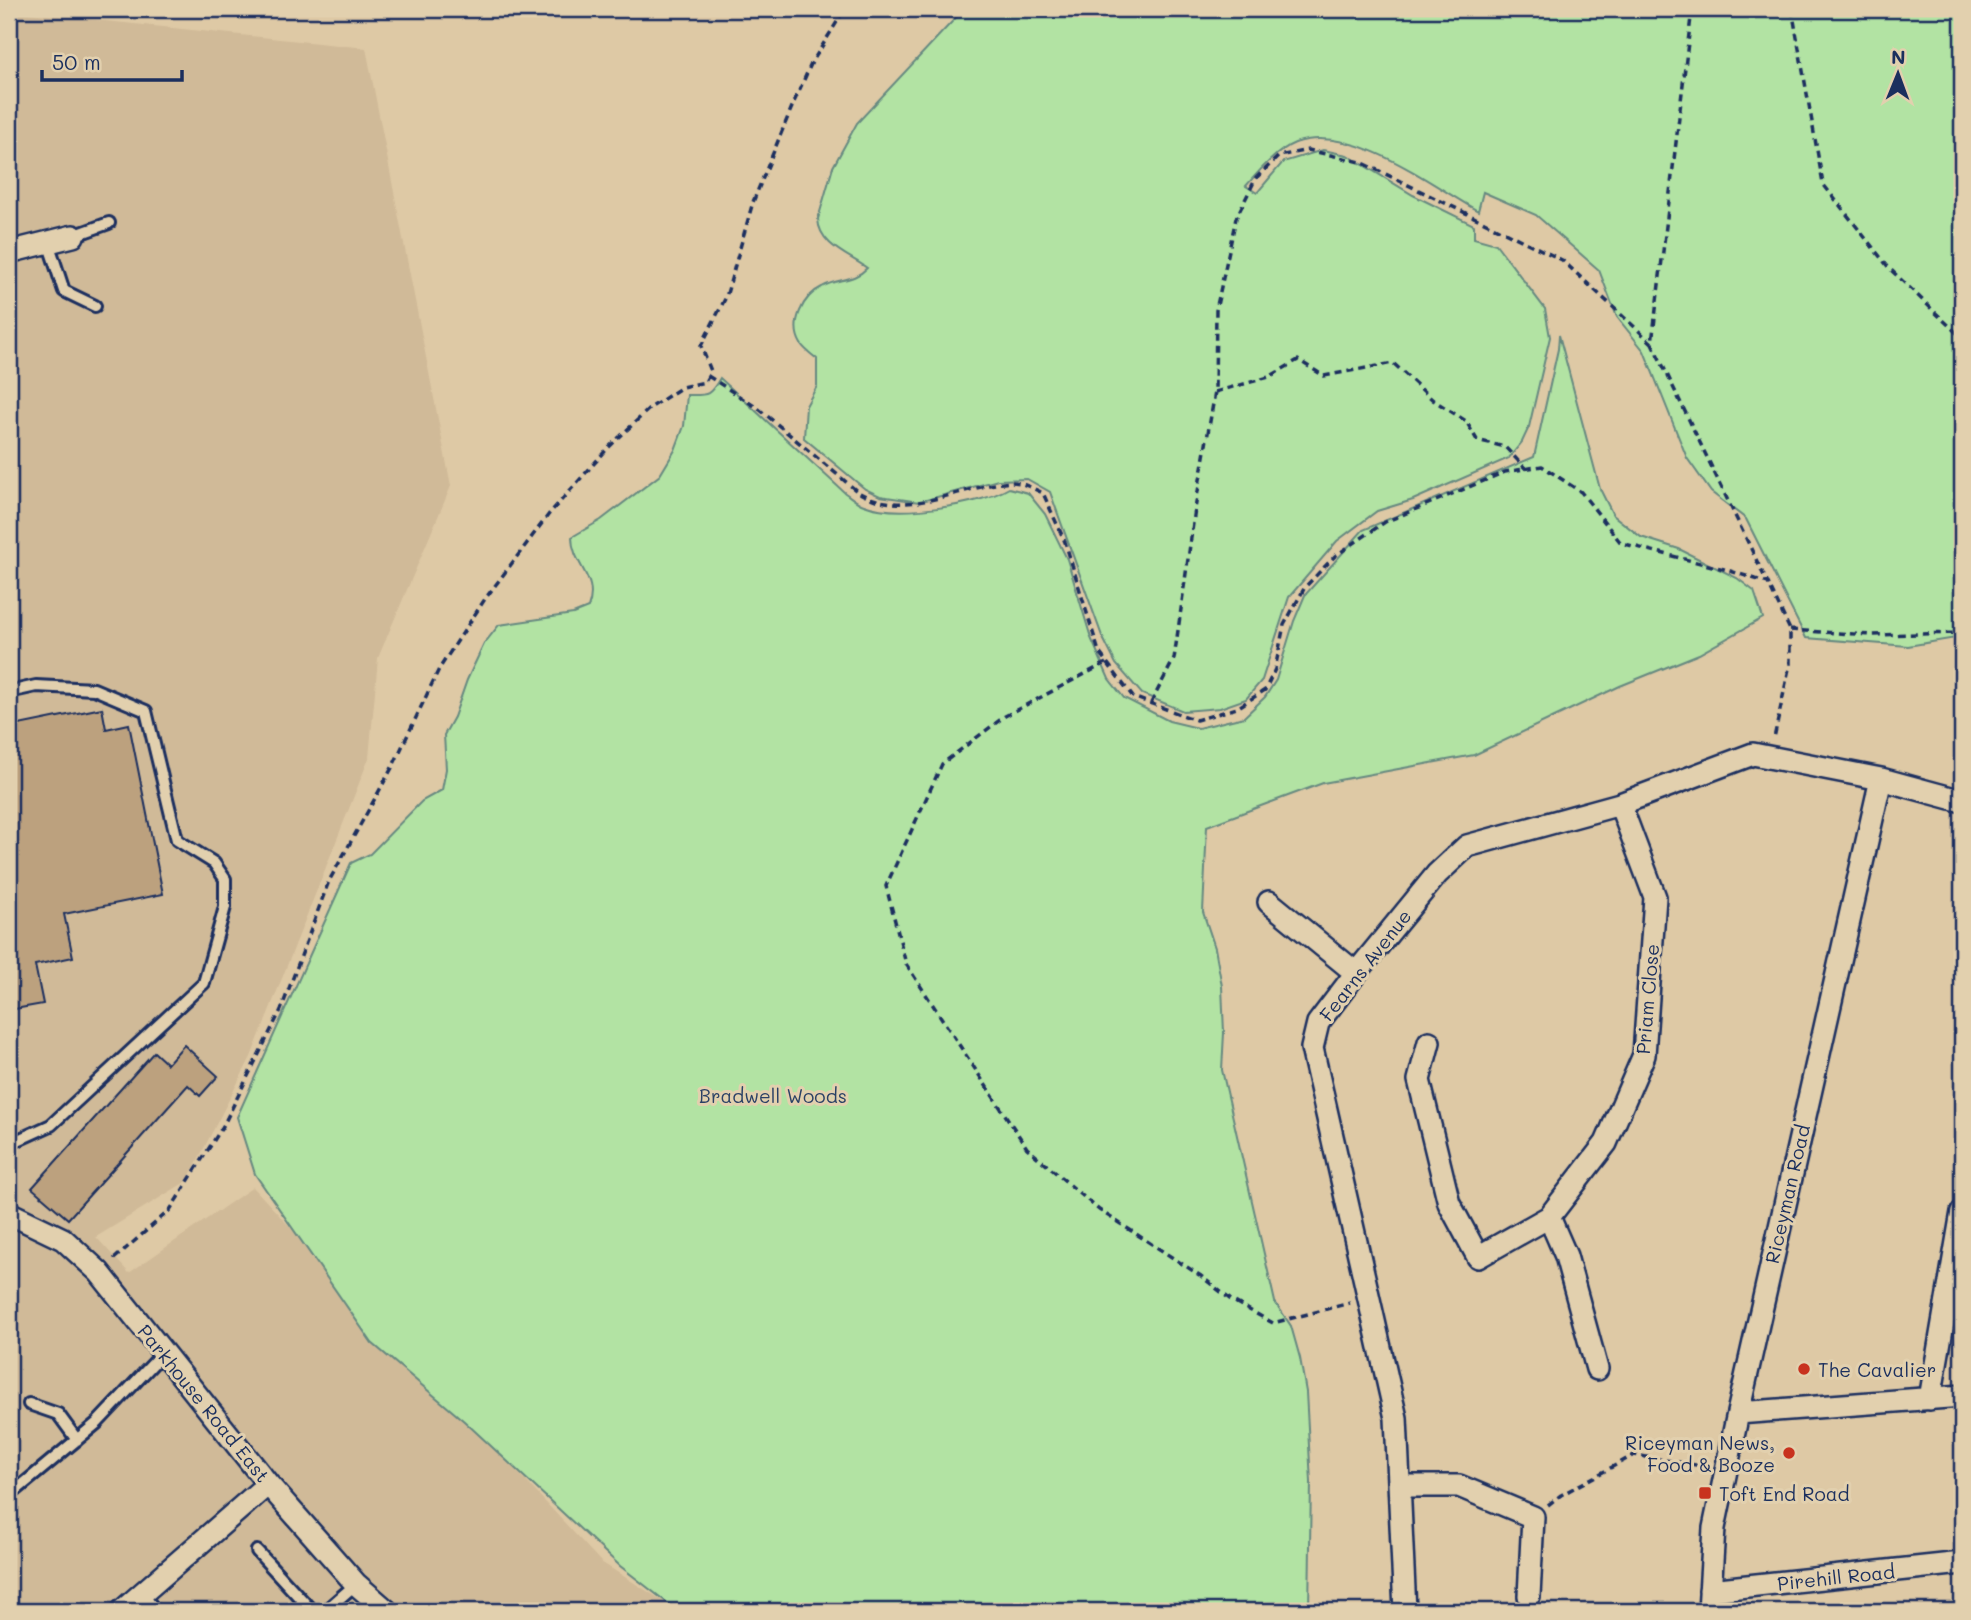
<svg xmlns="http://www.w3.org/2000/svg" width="1971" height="1620" font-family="Mali,sans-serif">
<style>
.built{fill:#d0ba98}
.green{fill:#b2e3a3;stroke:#668980;stroke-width:2}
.building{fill:#bca17e;stroke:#1b2f5e;stroke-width:2}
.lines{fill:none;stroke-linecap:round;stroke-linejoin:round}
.lane-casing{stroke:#1b2f5e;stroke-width:16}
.street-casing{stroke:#1b2f5e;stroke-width:26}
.path{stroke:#1b2f5e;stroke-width:3.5;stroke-dasharray:7 5;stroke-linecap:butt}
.lane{stroke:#e2d0ae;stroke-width:10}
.street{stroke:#e2d0ae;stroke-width:21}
.poi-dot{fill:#c8321e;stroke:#e2d0ae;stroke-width:2.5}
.labels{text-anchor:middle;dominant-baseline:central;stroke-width:6;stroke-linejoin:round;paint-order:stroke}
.street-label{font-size:19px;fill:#1b2f5e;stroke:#e2d0ae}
.park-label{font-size:19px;fill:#2a4165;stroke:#e2d0ae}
.poi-label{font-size:19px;fill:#1b2f5e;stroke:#e2d0ae;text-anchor:start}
</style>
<rect width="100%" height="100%" fill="#dec9a5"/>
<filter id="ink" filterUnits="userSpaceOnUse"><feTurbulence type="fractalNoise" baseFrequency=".0143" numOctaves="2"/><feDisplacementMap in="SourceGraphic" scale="14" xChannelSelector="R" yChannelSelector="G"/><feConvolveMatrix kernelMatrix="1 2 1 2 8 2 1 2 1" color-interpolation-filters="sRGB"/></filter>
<g filter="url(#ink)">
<!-- built -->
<path class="built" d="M9,11L366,48L451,486L378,658L369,758L251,1057L187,1181L96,1237L129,1273L253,1187L601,1562L674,1608V1611H9Z"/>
<!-- green -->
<path class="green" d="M964,9H1962V637L1908,646L1806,638L1746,519L1711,492L1687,458L1644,351L1617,317L1599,270L1536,215L1483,192L1478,211C1430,184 1352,123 1295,143C1277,150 1258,172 1246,186L1257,193L1283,162L1323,150L1347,155L1413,195L1474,225V238L1496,244L1545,309L1550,337L1529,427L1522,442L1509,458L1413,500L1377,511L1337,541L1289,597L1262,680L1246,699L1220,708L1183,711L1142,694L1116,664L1102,636L1050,492L1027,479L998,480L919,502L880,496L865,489L804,438L806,406L817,386V359C812,355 804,349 801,344C789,324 803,296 822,287C838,278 854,282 867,268C849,255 819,245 818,219L833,167L857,123Z
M1559,335L1600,489L1613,515L1641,537L1679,549L1737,578L1754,591L1763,618L1699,654L1620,686L1474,755L1323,783L1207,826L1203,912L1215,948L1222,986L1224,1033L1222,1070L1275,1302L1291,1326L1300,1358L1306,1392L1311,1482L1309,1611H674V1608L620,1566L464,1421L372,1343L255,1174L237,1117L351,863L370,854L422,801L442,790L446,769L444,735L454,717L467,680L484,644L499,625L573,614L588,608C600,577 572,566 572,537L601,520L660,475L675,450L684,426L687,395C707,395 709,397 720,378L845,493C851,497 857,503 864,505C896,518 979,506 1009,488L1028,493L1045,514L1067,559L1091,638L1109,679L1124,698L1169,721L1198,728L1244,717L1265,697L1276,680L1294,621L1305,595L1363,530L1534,457L1558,349Z"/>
<!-- building -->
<path class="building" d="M102,708L106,729L129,724L163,894L64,914L73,957L35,965L43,1004L9,1010V727Z
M184,1045L218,1076L200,1096L188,1085L68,1219L32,1188L154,1052L167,1064Z"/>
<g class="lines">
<!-- lane casing -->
<g class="lane-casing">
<path id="lane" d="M73,236L109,223
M48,242L64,291L95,306
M9,692L36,686L94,689L146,711L177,840L214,863L225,879V907L204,983L51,1125L9,1144
M29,1404L58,1414L77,1440
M9,1496L97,1423L164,1352
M257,1551L312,1611
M142,1594L156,1611
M325,1611L356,1584"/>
</g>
<!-- street casing -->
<g class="street-casing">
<path id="street" d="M9,252L73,236
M1269,902L1356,973
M1429,1042L1419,1080L1449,1203L1478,1257L1549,1217L1606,1143L1644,1055L1655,897L1620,804
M9,1213L63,1239L99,1272L268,1484L356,1584L387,1611
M1549,1217L1566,1256L1597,1369
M1930,1399L1962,1212
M1738,1413L1962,1396
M1399,1486H1459L1533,1517L1529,1596
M1710,1590L1962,1563
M122,1611L268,1484
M1405,1611L1396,1418L1312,1048L1318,1023L1356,973L1437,874L1467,846L1620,804L1753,754L1881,779L1962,801
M1709,1611L1714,1528L1738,1413L1881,779"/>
</g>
<!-- path -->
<path class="path" d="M1692,9L1652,343L1767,582
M1792,9L1823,184L1889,268L1962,338
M708,376L759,409L858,492C907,521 961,485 1012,482C1022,482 1034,489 1043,493L1065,542L1099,652L1133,697L1196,720L1237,708L1265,690L1275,669L1284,625L1305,587L1335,556L1385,522L1505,472L1542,466L1581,492L1621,543L1724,569L1768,583L1790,630V664L1774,738
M1215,392L1269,377L1298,360L1324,376L1393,363L1433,400L1466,421L1477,440L1505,447L1526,469
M1790,630L1871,635L1962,633
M1106,663L1005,716L942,764L886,886L906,964L1027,1148L1099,1210L1201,1276L1231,1300L1273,1323L1350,1303
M1151,703L1174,659L1195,509L1215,392L1216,310L1236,218L1256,178L1279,156L1308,150L1361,162L1562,260L1652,343
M114,1259L170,1210L223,1126L281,1010L329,881L393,766L439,669L485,599L549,514L608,448L650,408L682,387L705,382L711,371L701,346L726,297L753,202L794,102L811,64L845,9
M1548,1505L1561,1495L1634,1455L1708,1467"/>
<!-- lane -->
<use href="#lane" class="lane"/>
<!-- street -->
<use href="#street" class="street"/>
</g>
</g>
<!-- markers -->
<g class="poi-dot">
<circle cx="1804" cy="1369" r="7"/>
<circle cx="1789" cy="1453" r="7"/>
<rect x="1698" y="1486" width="14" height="14" rx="3.5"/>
</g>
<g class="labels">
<!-- street labels -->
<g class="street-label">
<text transform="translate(1365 965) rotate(-52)">Fearns Avenue</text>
<text transform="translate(1647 999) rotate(-85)">Priam Close</text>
<text transform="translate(1787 1194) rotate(-77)">Riceyman Road</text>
<text transform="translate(204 1403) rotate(51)">Parkhouse Road East</text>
<text transform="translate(1836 1577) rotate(-6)">Pirehill Road</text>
</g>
<!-- park labels -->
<g class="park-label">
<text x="773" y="1095">Bradwell Woods</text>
</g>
<!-- poi labels -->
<g class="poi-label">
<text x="1818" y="1369">The Cavalier</text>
<text x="1775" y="1442" text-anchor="end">Riceyman News,<tspan x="1775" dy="22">Food &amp; Booze</tspan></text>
<text x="1719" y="1493">Toft End Road</text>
</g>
</g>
<!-- margin -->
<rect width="1971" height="1620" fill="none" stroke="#e2d0ae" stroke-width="35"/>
<rect x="18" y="18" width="1936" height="1585" fill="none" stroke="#1b2f5e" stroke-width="2.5" filter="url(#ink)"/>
<!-- north arrow -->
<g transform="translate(1898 74) rotate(1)" stroke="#e2d0ae" stroke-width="5" paint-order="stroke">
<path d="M0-5L12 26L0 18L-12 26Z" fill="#1b2f5e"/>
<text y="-10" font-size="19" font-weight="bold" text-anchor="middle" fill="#1b2f5e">N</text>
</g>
<!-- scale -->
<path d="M42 70v10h140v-10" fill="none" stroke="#1b2f5e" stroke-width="3.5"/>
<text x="52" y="70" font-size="21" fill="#1b2f5e" stroke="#e2d0ae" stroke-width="5" paint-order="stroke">50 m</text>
</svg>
